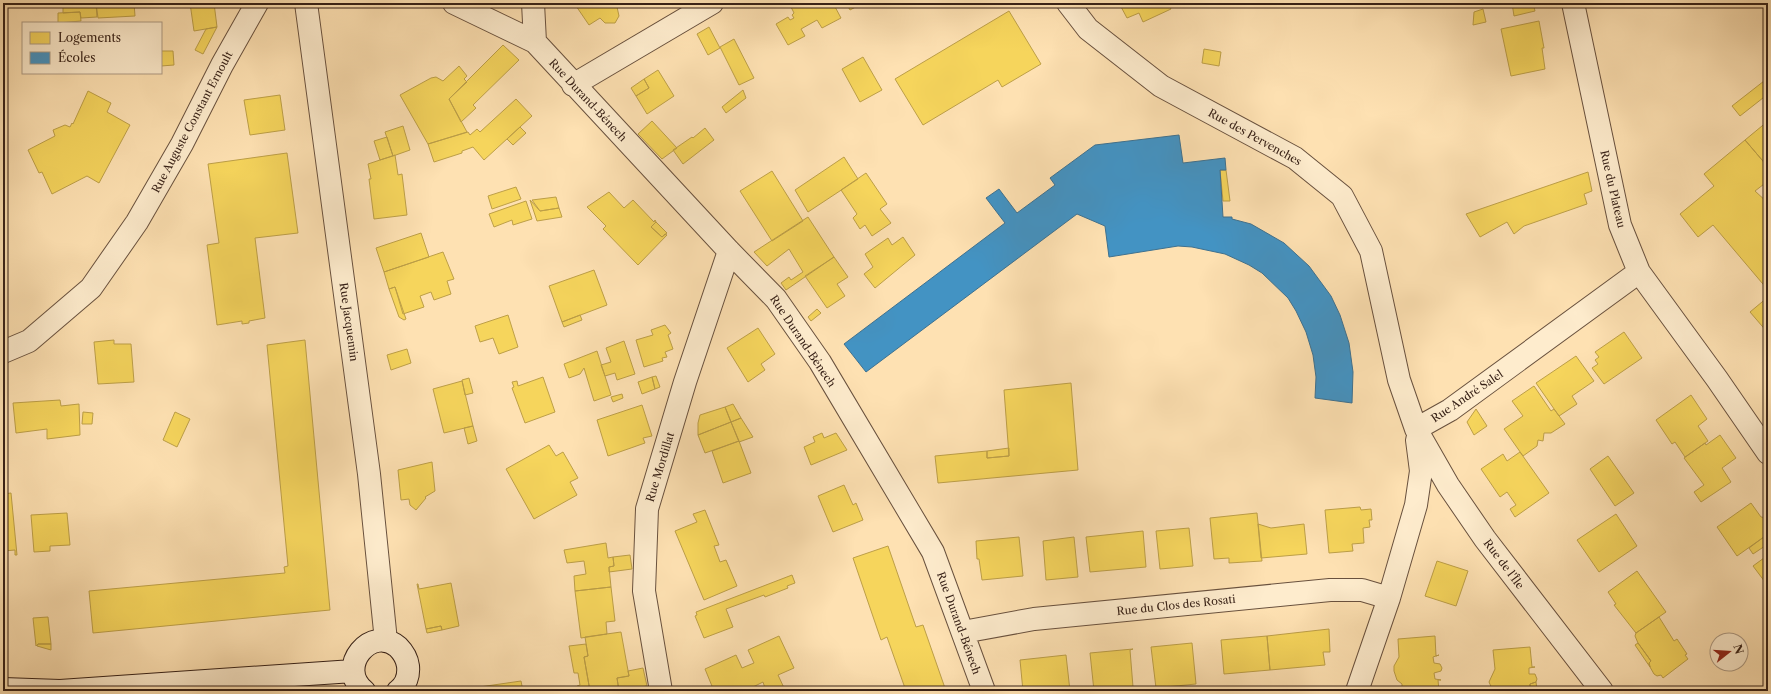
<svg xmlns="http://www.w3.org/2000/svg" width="1771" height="694" font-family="'Libre Caslon Text',serif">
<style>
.homes{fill:#f6d55c;stroke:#bd9f47}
.schools{fill:#4393c3;stroke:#3f718f}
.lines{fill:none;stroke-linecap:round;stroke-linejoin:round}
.street-casing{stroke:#69513e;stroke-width:24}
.secondary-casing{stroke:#372117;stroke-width:24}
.street{stroke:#feeccd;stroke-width:22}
.secondary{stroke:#feeccd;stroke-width:22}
.labels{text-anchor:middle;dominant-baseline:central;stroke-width:4;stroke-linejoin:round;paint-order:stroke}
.street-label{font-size:11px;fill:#372117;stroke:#feeccd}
</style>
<rect width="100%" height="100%" fill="#fee1b2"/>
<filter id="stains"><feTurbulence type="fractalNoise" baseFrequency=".005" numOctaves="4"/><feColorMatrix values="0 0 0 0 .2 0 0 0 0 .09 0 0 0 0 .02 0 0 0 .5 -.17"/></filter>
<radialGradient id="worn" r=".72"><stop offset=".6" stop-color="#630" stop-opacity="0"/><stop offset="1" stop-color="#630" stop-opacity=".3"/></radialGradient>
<!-- homes -->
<path class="homes" d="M63,3H96L97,17L81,18L80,12L63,13Z
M96,3H134L135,16L98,18Z
M190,3H214L217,27L194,31Z
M574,3H623L617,7L619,16L615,23H605L600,18L589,25Z
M789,3H833L841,18L822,28L817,20L801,29L805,36L788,45L776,24L788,17L790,20L794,18L792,15L794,13Z
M846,3H863L850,10Z
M1119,3H1168L1171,9L1143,22L1139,13L1127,18Z
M1192,3H1229V6Z
M1512,3H1533L1535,11L1514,16Z
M1483,9L1486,22L1473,25L1474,12Z
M1009,11L1041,64L1002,87L998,80L923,125L895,79Z
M80,12L81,21L58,23V13Z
M1539,21L1544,48H1542L1545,69L1511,76L1501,29Z
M217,27L203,54L195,50L206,29Z
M709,27L720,48L708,55L697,34Z
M734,39L754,78L739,85L720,47Z
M503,45L519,60L473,105L476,108L461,122L449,99Z
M1204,49L1221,52L1219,66L1202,63Z
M161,51H173L174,65L161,66Z
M863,57L882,90L860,102L842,69Z
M459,66L467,76L464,79L467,82L449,99L467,132L428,144L400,95L431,78L436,77L443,81Z
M658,70L674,96L647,114L636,96L649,88L644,79Z
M644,79L649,88L636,96L631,88Z
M1764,81L1768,86V94L1740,116L1732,106Z
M743,90L746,98L726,113L722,107Z
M88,91L111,103L107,112L130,125L99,183L87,176L52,194L42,172L39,173L28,150L55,136L53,130L65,125L70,127L72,123L73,124Z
M280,95L285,130L250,135L244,100Z
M516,99L532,116L484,160L473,147L462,151V153L434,162L428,144L468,132L470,135L477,129L480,132Z
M652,121L677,148L662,159L638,134Z
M1768,121V167L1745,140Z
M403,126L410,150L393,156L385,132Z
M520,127L526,133L513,145L507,139Z
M705,128L714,140L683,164L673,150L692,137L693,138Z
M387,137L393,156L380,160L374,141Z
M1745,140L1768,167V181L1755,191L1768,203V290L1713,225L1698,237L1680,214L1714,186L1704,174Z
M287,153L298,233L255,238L265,318L249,321V323L242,324V321L217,325L207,245L219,243L208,164Z
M395,155L398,175L402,174L407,215L374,219L369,179H371L368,164Z
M844,157L858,179L808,212L795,190Z
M1220,170H1226L1230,201H1223Z
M772,171L803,221L772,241L740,191Z
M1588,172L1592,191L1584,194L1587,204L1524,226L1514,234L1507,222L1480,237L1466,214Z
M866,173L887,204L880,209L891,223L872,236L865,225L860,229L853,218L857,214L841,190Z
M516,187L521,199L492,209L488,196Z
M609,192L624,208L633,200L654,222L655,220L656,222L651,227L662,237L665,234L667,235L638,265L603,229L606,226L587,207Z
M556,197L559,208L540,211L532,200Z
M530,200L540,211L559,208L562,217L537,221Z
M526,201L532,219L513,225L512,220L494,227L489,214Z
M808,217L834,257L786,290L781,283L789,277L791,280L803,272L789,249L767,266L754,252Z
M656,222L667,233L662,237L651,227Z
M421,233L429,257L384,272L376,248Z
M903,237L915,255L875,288L864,274L873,267L865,254L888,238L892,245Z
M443,252L454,279L447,281L451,294L434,300L431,292L420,296L424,307L403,314L395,287L389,289L384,272Z
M834,257L848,277L837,284L845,296L827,308L805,276Z
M594,270L607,305L562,322L549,286Z
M395,287L406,319L404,320L399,317L389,289Z
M1768,297V333L1750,312Z
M817,309L821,313L811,321L808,317Z
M508,315L518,347L499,354L493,338L480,342L475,326Z
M580,315L582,320L564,327L562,322Z
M665,325L671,333L668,335L673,349L665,352L667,357L662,358L663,361L644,367L636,340L653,335L651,330Z
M758,328L775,354L761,364L765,370L748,382L727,348Z
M1624,332L1642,358L1604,384L1592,368L1598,364L1595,360L1599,357L1595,352Z
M114,340V344H131L134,382L98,384L94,342Z
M305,340L330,610L93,633L89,591L285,573L284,567L288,566L267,345Z
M624,341L635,374L617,380L615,373L605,376L601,365L611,362L606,348Z
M407,349L411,363L391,370L387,355Z
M597,351L611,395L594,401L584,368L580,374L569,378L564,364Z
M1576,356L1594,381L1572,396L1577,404L1559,416L1536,383Z
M656,376L660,387L655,389L652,377Z
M543,377L555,412L525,423L512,388L514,387L512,382L517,381L518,386Z
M652,377L655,389L642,394L638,382Z
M469,378L473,393L465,395L462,380Z
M462,381L473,426L444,433L433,389Z
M1071,383L1078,470L938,483L935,456L987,451V458L1009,456L1004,390Z
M1534,386L1551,411L1554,409L1565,424L1551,433H1544L1543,441L1538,440L1537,446L1523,456L1504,429L1523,416L1512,401Z
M622,394L623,398L613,402L611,397Z
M1691,395L1707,419L1698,426L1708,441L1685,457L1675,442L1672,444L1656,420Z
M60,400L61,406L79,404L80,435L47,439V429L16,433L13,403Z
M733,404L741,418L731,422L725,407Z
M642,405L652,436L643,438L645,443L608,456L597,420Z
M725,407L731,422L698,435V423L700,415Z
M1476,409L1487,426L1474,435L1467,422Z
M83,412L93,413L92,424H82Z
M175,412L190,419L177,447L163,440Z
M741,418L753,437L739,442L731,422Z
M731,422L739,441L705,453L698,435Z
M473,426L477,441L468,444L464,428Z
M822,433L824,438L836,433L847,450L811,465L804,447L815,442L813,437Z
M1720,435L1736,458L1722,468L1731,482L1701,502L1694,492L1704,485L1684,458L1705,443L1706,445Z
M739,441L751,473L723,483L712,451Z
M549,445L556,456L563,452L578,478L570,482L577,495L534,519L506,469Z
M1009,448V456L987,458V451Z
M1520,452L1549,493L1515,517L1510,509L1516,505L1507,492L1500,497L1481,469L1503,454L1507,461Z
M1608,456L1634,493L1615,506L1590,469Z
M432,462L435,491L425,497L426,498L416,510L410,505L409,499L401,500L398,470Z
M844,485L853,505L856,503L863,520L833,532L818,496Z
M11,493L17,555H15V550L3,551V494Z
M1751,503L1761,517L1767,518L1768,521V534L1737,556L1717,527Z
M1360,507L1361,510L1371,509L1372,520H1369L1370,527L1363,528L1364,543L1352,544L1353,551L1329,553L1325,510Z
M705,510L719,545L714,546L720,562L726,560L737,586L704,600L675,531L697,522L693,514Z
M67,513L70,545L50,546V551L34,552L31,515Z
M1257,513L1262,561L1229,563V558L1214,559L1210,518Z
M1616,514L1637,546L1599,572L1577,540Z
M1258,524L1271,528L1304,524L1307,554L1261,558Z
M1189,528L1193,566L1160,569L1156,531Z
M1143,531L1146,567L1090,572L1086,537Z
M1768,534V544L1753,554L1749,548Z
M1019,537L1023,576L982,580L979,559H977L976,541Z
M1074,537L1078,577L1046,580L1043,541Z
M606,543L608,558L613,557L614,566L609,567L611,587L575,591L574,576L586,574L584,561L567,563L564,550Z
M888,546L916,627L923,625L946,691H906L887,637L881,640L853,558Z
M630,555L632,569L609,572V567L614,566L613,557Z
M1768,555V586L1753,566Z
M1437,561L1468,571L1456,606L1425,596Z
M1637,571L1666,612L1636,633L1614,605L1616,604L1608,592Z
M792,575L795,583L787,586L788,588L765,597L764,595L726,609L733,627L704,638L695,616L697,615L696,612Z
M451,583L459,626L442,630L441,626L426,629L417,584H418L419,589Z
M611,587L615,621L606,622L607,634L581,638L575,591Z
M48,617L51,644H38L36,646L33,618Z
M1659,617L1674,641L1677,639L1687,654L1685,655L1688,659L1663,678L1661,675L1657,676L1654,674L1650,667L1649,663L1651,661L1638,643L1635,636L1636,633Z
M441,626L442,630L427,633L426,629Z
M1329,629L1330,652H1323L1325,665L1270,670L1267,636Z
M621,632L629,676L617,678L619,691H590L584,657L588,656L585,637Z
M779,636L794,668L778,675L785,690L766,691L763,682L751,688L752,691H714L705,669L736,655L742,668L754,663L748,650Z
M1267,636L1270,670L1224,674L1221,640Z
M1435,636L1436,656L1439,655L1433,657L1434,663L1440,664L1442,668L1441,671L1434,673L1435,679L1441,680H1438L1439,691H1402V684L1397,680L1394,671V666L1399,657L1398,639Z
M1192,643L1196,684L1156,688L1151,647Z
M1638,643L1651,661L1649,663L1650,667L1635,645Z
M38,644H51V650L37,646Z
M586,644L588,656L584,657L590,691H577V686L580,685L578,673H574L569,646Z
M1530,647L1532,667H1535L1529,668V674H1535L1537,679L1536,682L1530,684V690L1537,691H1493L1489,682L1495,669L1493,650Z
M1133,649L1130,650L1133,687L1094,691L1090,653Z
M1066,655L1070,691H1023L1020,660Z
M643,668L647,686L619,691L617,678L629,676L628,671Z
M521,681L523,691H452Z
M1536,682L1537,690H1530V684Z
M647,686L648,691H620L626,690Z"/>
<!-- schools -->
<path class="schools" d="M1179,135L1183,163L1225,158L1226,170H1220L1223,217H1232V219L1251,224L1284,243L1309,266L1331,296L1340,315L1349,343L1353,372L1352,403L1315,398L1316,377L1313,355L1306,332L1296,311L1288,298L1262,273L1249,265L1225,254L1192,247L1178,246L1109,257L1105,226L1077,214L866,372L844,344L1005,223L986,198L999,189L1017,213L1055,185L1050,178L1095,145Z"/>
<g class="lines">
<!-- street casing -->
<g class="street-casing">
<path id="street" d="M306,3L369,474L386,641
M454,3L535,42L729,251L776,299L820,362L933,552L984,691
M533,3L535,42
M1068,3L1088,29L1161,86L1295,158L1342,196L1371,251L1399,380L1416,429L1448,485L1485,539L1602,691
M1573,3L1620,225L1639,272L1717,379L1768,453
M573,85L712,3
M3,352L29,341L91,288L137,222L182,144L222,65L257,3
M1416,429L1450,410L1639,272
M963,632L1034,619L1330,590H1362L1389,598
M661,691L644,591L647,509L685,382L729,251
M1357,691L1389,598L1416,505L1421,471L1417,440"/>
</g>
<!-- secondary casing -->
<g class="secondary-casing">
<path id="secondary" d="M3,689L60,691L353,671
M364,691C335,667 372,624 398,647C404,653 407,658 408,666C409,675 406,685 398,691"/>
</g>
<!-- street -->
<use href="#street" class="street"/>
<!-- secondary -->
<use href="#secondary" class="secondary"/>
</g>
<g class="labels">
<!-- street labels -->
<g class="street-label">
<text transform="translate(588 100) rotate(47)">Rue Durand-Bénech</text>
<text transform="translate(192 122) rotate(-62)">Rue Auguste Constant Ernoult</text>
<text transform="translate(1255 137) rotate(29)">Rue des Pervenches</text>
<text transform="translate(1613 189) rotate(77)">Rue du Plateau</text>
<text transform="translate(349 322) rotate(82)">Rue Jacquemin</text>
<text transform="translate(803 341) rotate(56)">Rue Durand-Bénech</text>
<text transform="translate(1467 396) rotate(-34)">Rue André Salel</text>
<text transform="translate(660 467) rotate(-73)">Rue Mordillat</text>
<text transform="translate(1504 564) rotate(53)">Rue de l'Île</text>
<text transform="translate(1176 605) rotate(-6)">Rue du Clos des Rosati</text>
<text transform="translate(959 623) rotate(70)">Rue Durand-Bénech</text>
</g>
</g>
<!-- margin -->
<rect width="1771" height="694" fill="none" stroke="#fee1b2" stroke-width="16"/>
<rect x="4" y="4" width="1763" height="686" fill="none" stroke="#372117" stroke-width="2"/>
<rect x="8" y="8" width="1755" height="678" fill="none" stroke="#372117"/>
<!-- legend -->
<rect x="22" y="22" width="140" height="52" fill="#feeccd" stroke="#ae9b84"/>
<rect x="30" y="32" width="20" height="12" fill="#f6d55c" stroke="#ae9b84"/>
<text x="58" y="42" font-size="12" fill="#372117">Logements</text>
<rect x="30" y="52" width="20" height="12" fill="#4393c3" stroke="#ae9b84"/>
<text x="58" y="62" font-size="12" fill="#372117">Écoles</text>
<!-- north arrow -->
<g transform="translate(1729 652) rotate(73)"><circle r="19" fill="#feeccd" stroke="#ae9b84"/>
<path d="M0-3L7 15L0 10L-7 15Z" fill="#8f2418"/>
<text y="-6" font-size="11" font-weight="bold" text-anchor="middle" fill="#372117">N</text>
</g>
<rect width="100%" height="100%" filter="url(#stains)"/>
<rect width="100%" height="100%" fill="url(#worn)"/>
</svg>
